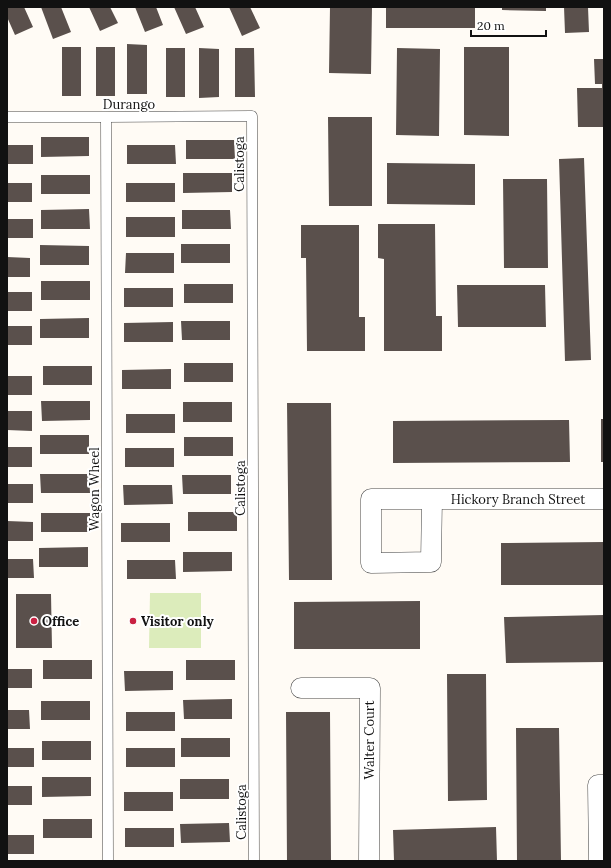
<svg xmlns="http://www.w3.org/2000/svg" width="611" height="868" font-family="Lora,serif">
<style>
.green{fill:#dcecbb}
.building{fill:#5a504c}
.lines{fill:none;stroke-linecap:round;stroke-linejoin:round}
.lane-casing{stroke:#444;stroke-width:11}
.street-casing{stroke:#444;stroke-width:21}
.lane{stroke:#fff;stroke-width:10}
.street{stroke:#fff;stroke-width:20}
.poi-dot{fill:#c92142;stroke:#fff;stroke-width:1.5}
.labels{text-anchor:middle;dominant-baseline:central;stroke-width:4;stroke-linejoin:round;paint-order:stroke}
.street-label{font-size:13px;fill:#111;stroke:#fff}
.poi-label{font-size:13px;font-weight:bold;fill:#111;stroke:#fff;text-anchor:start}
</style>
<rect width="100%" height="100%" fill="#fffbf5"/>
<!-- green -->
<path class="green" d="M150,593H201V648H149Z"/>
<!-- building -->
<path class="building" d="M7,7H24L33,27L15,35L7,17Z
M41,7H61L71,32L53,39Z
M89,7H110L118,23L100,31Z
M135,7H156L163,25L145,32Z
M174,7H195L204,27L186,34Z
M229,7H250L260,28L242,36Z
M330,7H372L371,74L329,73Z
M386,7H475V28H386Z
M502,7H546V11L502,10Z
M564,7H588L589,32L565,33Z
M127,44L147,45V94H127Z
M62,47H81V96H62Z
M96,47H115V96H96Z
M464,47H509V136L464,135Z
M166,48H185V97H166Z
M199,48L219,49V97L199,98Z
M235,48H254L255,97H235Z
M397,48L440,49L439,136L396,135Z
M594,59H604V127H578L577,88H602V84H595Z
M328,117H372V206H329Z
M41,137H89V156L41,157Z
M186,140H234L235,159H186Z
M7,145H33V164H7Z
M127,145H175L176,164H127Z
M584,158L591,360L565,361L559,159Z
M387,163L475,164V205L387,204Z
M183,173H232V192L183,193Z
M41,175H90V194H41Z
M503,179H547L548,268H504Z
M7,183H32V202H7Z
M126,183H175V202H126Z
M89,209L90,229H41V210Z
M182,210H230L231,229H182Z
M126,217H175V237H126Z
M7,219H33V238H7Z
M378,224H435L436,316H442V351H384V259L378,258Z
M301,225H359V317H365V351H307L306,258H301Z
M181,244H230V263H181Z
M40,245L89,246V265H40Z
M126,253H174V273H125Z
M7,257L30,258V277H7Z
M41,281H90V300H41Z
M184,284H233V303H184Z
M457,285H545L546,327H458Z
M124,288H173V307H124Z
M7,292H32V311H7Z
M89,318V338H40V319Z
M181,321H230V340H182Z
M173,322V342H124V323Z
M7,326H32V345H7Z
M184,363H233V382H184Z
M43,366H92V385H43Z
M171,369V389H122V370Z
M7,376H32V395H7Z
M41,401H90V420L42,421Z
M183,402H232V422H183Z
M287,403H331L332,580H289Z
M7,411H32V431L7,430Z
M126,414H175V433H126Z
M601,419H604V462H601Z
M569,420L570,462L393,463V421Z
M40,435H89V454H40Z
M184,437H233V456H184Z
M7,447H32V467H7Z
M125,448H174V467H125Z
M40,474H89L90,493H41Z
M182,475H231V494H183Z
M7,484H33V503H7Z
M123,485H172L173,504L124,505Z
M188,512H237V531H188Z
M41,513H90V532H41Z
M7,521L33,522V541H7Z
M121,523H170V542H121Z
M604,542V585H501V543Z
M88,547V567H39V548Z
M183,552H232V571L183,572Z
M7,559H33L34,578H7Z
M127,560H175L176,579H127Z
M16,594H51L52,648H16Z
M420,601V649H294V602Z
M604,615V662L506,663L504,617Z
M43,660H92V679H43Z
M186,660H235V680H186Z
M7,669H32V688H7Z
M124,671H173V690L125,691Z
M447,674H486L487,800L448,801Z
M232,699V719H184L183,700Z
M41,701H90V720H41Z
M7,710H29L30,729H7Z
M126,712H175V731H126Z
M286,712H330L331,861H287Z
M516,728H559L561,861H517Z
M181,738H230V757H181Z
M42,741H91V760H42Z
M7,748H34V767H7Z
M126,748H175V767H126Z
M42,777H91V796L42,797Z
M180,779H229V799H180Z
M7,786H32V805H7Z
M124,792H173V811H124Z
M43,819H92V838H43Z
M229,823L230,842L181,843L180,824Z
M496,827L497,861H394L393,830Z
M125,828H174V847H125Z
M7,835H34V854H7Z"/>
<g class="lines">
<!-- lane casing -->
<g class="lane-casing">
<path id="lane" d="M7,117H106L252,116L254,861
M106,117L108,861"/>
</g>
<!-- street casing -->
<g class="street-casing">
<path id="street" d="M371,499H432L431,562L371,563Z
M432,499H604
M301,688H370L369,861
M599,861L598,785H604"/>
</g>
<!-- lane -->
<use href="#lane" class="lane"/>
<!-- street -->
<use href="#street" class="street"/>
</g>
<!-- markers -->
<g class="poi-dot">
<circle cx="34" cy="621" r="4"/>
<circle cx="133" cy="621" r="4"/>
</g>
<g class="labels">
<!-- street labels -->
<g class="street-label">
<text x="129" y="104">Durango</text>
<text transform="translate(239 164) rotate(-90)">Calistoga</text>
<text transform="translate(240 488) rotate(-90)">Calistoga</text>
<text transform="translate(94 489) rotate(-90)">Wagon Wheel</text>
<text x="518" y="499">Hickory Branch Street</text>
<text transform="translate(369 740) rotate(-90)">Walter Court</text>
<text transform="translate(241 812) rotate(-90)">Calistoga</text>
</g>
<!-- poi labels -->
<g class="poi-label">
<text x="42" y="621">Office</text>
<text x="141" y="621">Visitor only</text>
</g>
</g>
<!-- border -->
<rect width="611" height="868" fill="none" stroke="#111111" stroke-width="16"/>
<!-- scale -->
<path d="M471 30v6h75v-6" fill="none" stroke="#111111" stroke-width="2"/>
<text x="477" y="30" font-size="12" fill="#111111" stroke="#ffffff" stroke-width="3" paint-order="stroke">20 m</text>
</svg>
